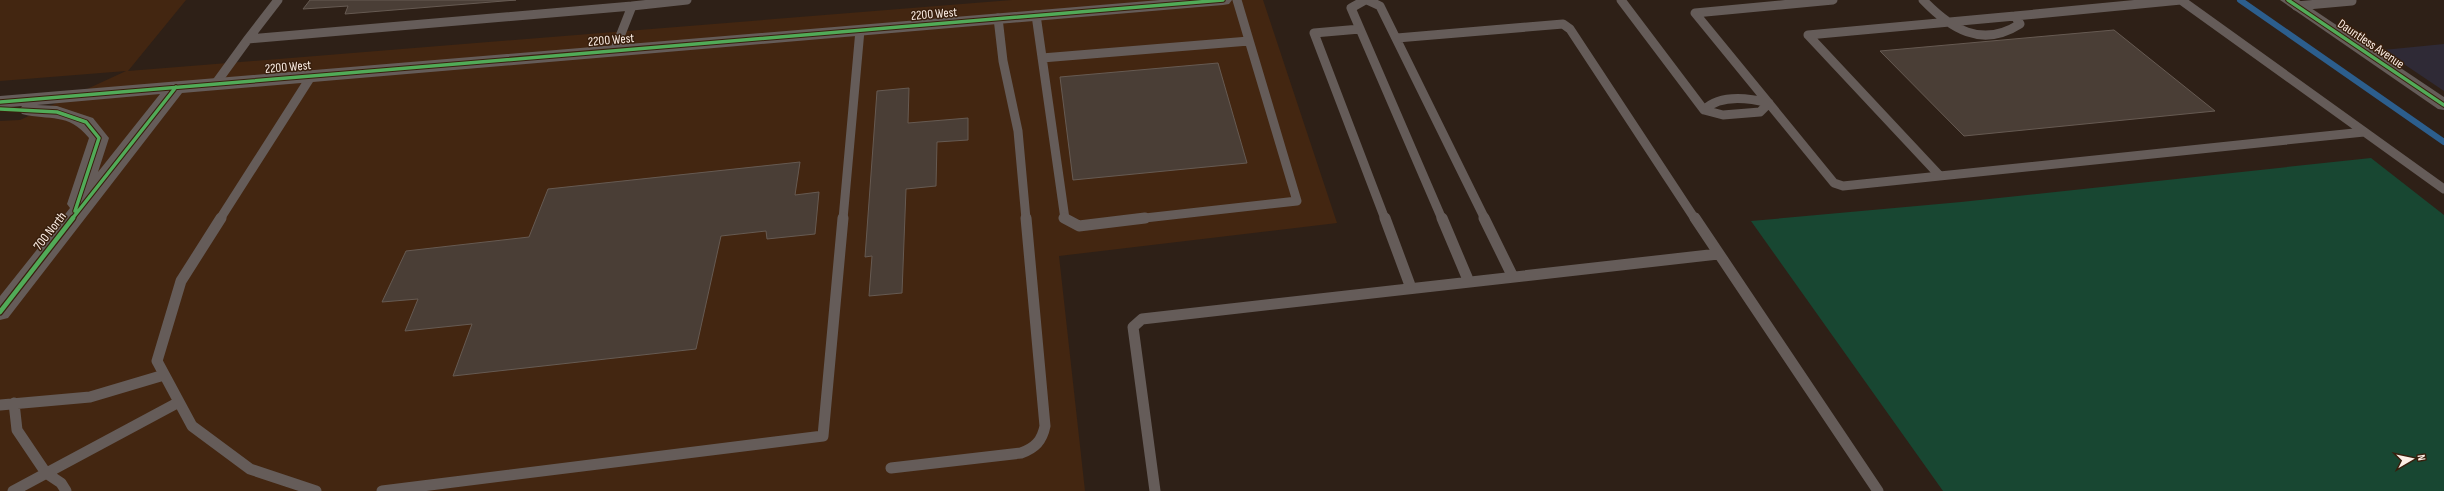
<svg xmlns="http://www.w3.org/2000/svg" width="2444" height="491" font-family="'Sofia Sans Condensed',sans-serif">
<style>
.built{fill:#432611}
.education{fill:#2f2a36}
.green{fill:#184732}
.lines{fill:none;stroke-linecap:round;stroke-linejoin:round}
.stream{stroke:#2c5e8d;stroke-width:6}
.building{fill:#4a3e36;stroke:#665a52}
.service-far1{stroke:#655c59;stroke-width:9}
.service{stroke:#655c59;stroke-width:11}
.minor{fill:#655c59;fill-rule:evenodd}
.tertiary{fill:#655c59;fill-rule:evenodd}
.cycleway-far1-casing{stroke:#381f0d;stroke-width:5.5}
.cycleway-casing{stroke:#381f0d;stroke-width:7}
.cycleway-far1{stroke:#51ab58;stroke-width:3.5}
.cycleway{stroke:#51ab58;stroke-width:4.5}
.labels{text-anchor:middle;dominant-baseline:central;stroke-width:3;stroke-linejoin:round;paint-order:stroke}
.street-label{font-size:13px;fill:#fdefe6;stroke:#381f0d}
</style>
<rect width="100%" height="100%" fill="#2e2017"/>
<!-- built -->
<path class="built" d="M0,0H186L128,71L1012,0H1263L1337,223L1059,256L1085,491H0V121L20,120L126,71L0,81Z"/>
<!-- education -->
<path class="education" d="M2444,44V91L2383,50Z"/>
<!-- green -->
<path class="green" d="M2371,158L2444,215V491H1943L1751,221L1961,202Z"/>
<g class="lines">
<!-- stream -->
<path class="stream" d="M2240,0L2444,142"/>
</g>
<!-- building -->
<path class="building" d="M310,0H516L345,14L348,6L303,9Z
M2114,30L2215,111L1964,136L1880,51Z
M1218,63L1247,163L1073,180L1060,77Z
M909,88L908,123L968,118V140L937,142L936,186L906,189L902,293L869,296L872,256L865,257L877,91Z
M800,162L795,195L819,192L815,234L767,239L766,231L721,236L696,349L453,376L472,324L405,331L418,299L382,302L406,251L529,237L548,189Z"/>
<g class="lines">
<!-- service-far1 -->
<path class="service-far1" d="M1365,0L1351,8L1442,219
M1367,0L1380,6L1485,219
M1621,0L1704,110L1723,115L1760,112L1769,103
M1833,0L1695,13L1834,183L1843,186L2364,132
M1923,0C1950,28 1981,49 2020,24L2015,16L2181,0
M2181,0L2444,189
M632,6L687,0
M2296,6L2352,1
M1036,15L1065,219
M998,18L1003,61L1018,131L1026,219
M1360,29L1314,33L1385,219
M1808,35L2015,16
M1808,35L1940,176
M1397,38L1563,24L1570,29L1695,219
M248,39L278,0
M1042,58L1249,41
M216,83L248,39L632,6L615,49
M1704,110C1720,94 1749,98 1769,103
M220,219L312,75
M843,219L860,30
M1136,219L1297,201L1237,0"/>
<!-- service -->
<path class="service" d="M221,218L181,281L157,361L192,426L250,469L316,491
M1064,218L1079,226L1145,218
M1385,218L1411,288
M1442,218L1469,282
M1484,218L1513,277
M1695,218L1878,491
M14,403L17,430L46,473L61,483L66,491
M0,405L90,397L164,375
M891,468L1021,453C1035,448 1042,441 1045,426L1026,218
M13,491L179,402
M382,491L823,436L843,218
M1155,491L1133,327L1142,319L1718,254"/>
<!-- minor -->
<path class="minor" d="M2280,0H2299L2444,97V110L2438,109Z"/>
<!-- tertiary -->
<path class="tertiary" d="M1160,0H1232L1229,4L1223,5L182,93L8,318L0,320V296L70,208L67,204L89,138C68,112 50,121 22,114L19,110L22,106L0,108V96ZM160,94L98,172L109,138L93,118L57,106L37,105Z"/>
<!-- cycleway-far1 casing -->
<g class="cycleway-far1-casing">
<path id="cycleway-far1" d="M2288,0L2444,105
M0,102L1223,0
M0,109L57,112L86,122L99,138L75,211
M72,219L176,87"/>
</g>
<!-- cycleway casing -->
<g class="cycleway-casing">
<path id="cycleway" d="M0,312L73,218"/>
</g>
<!-- cycleway-far1 -->
<use href="#cycleway-far1" class="cycleway-far1"/>
<!-- cycleway -->
<use href="#cycleway" class="cycleway"/>
</g>
<g class="labels">
<!-- street labels -->
<g class="street-label">
<text transform="translate(934 14) rotate(-5)">2200 West</text>
<text transform="translate(611 40) rotate(-5)">2200 West</text>
<text transform="translate(2371 44) rotate(34)">Dauntless Avenue</text>
<text transform="translate(288 67) rotate(-5)">2200 West</text>
<text transform="translate(50 231) rotate(-52)">700 North</text>
</g>
</g>
<!-- north arrow -->
<g transform="translate(2412 459) rotate(81)" stroke="#381f0d" stroke-width="3" paint-order="stroke">
<path d="M0-3L7 15L0 10L-7 15Z" fill="#fdefe6"/>
<text y="-6" font-size="11" font-weight="bold" text-anchor="middle" fill="#fdefe6">N</text>
</g>
</svg>
